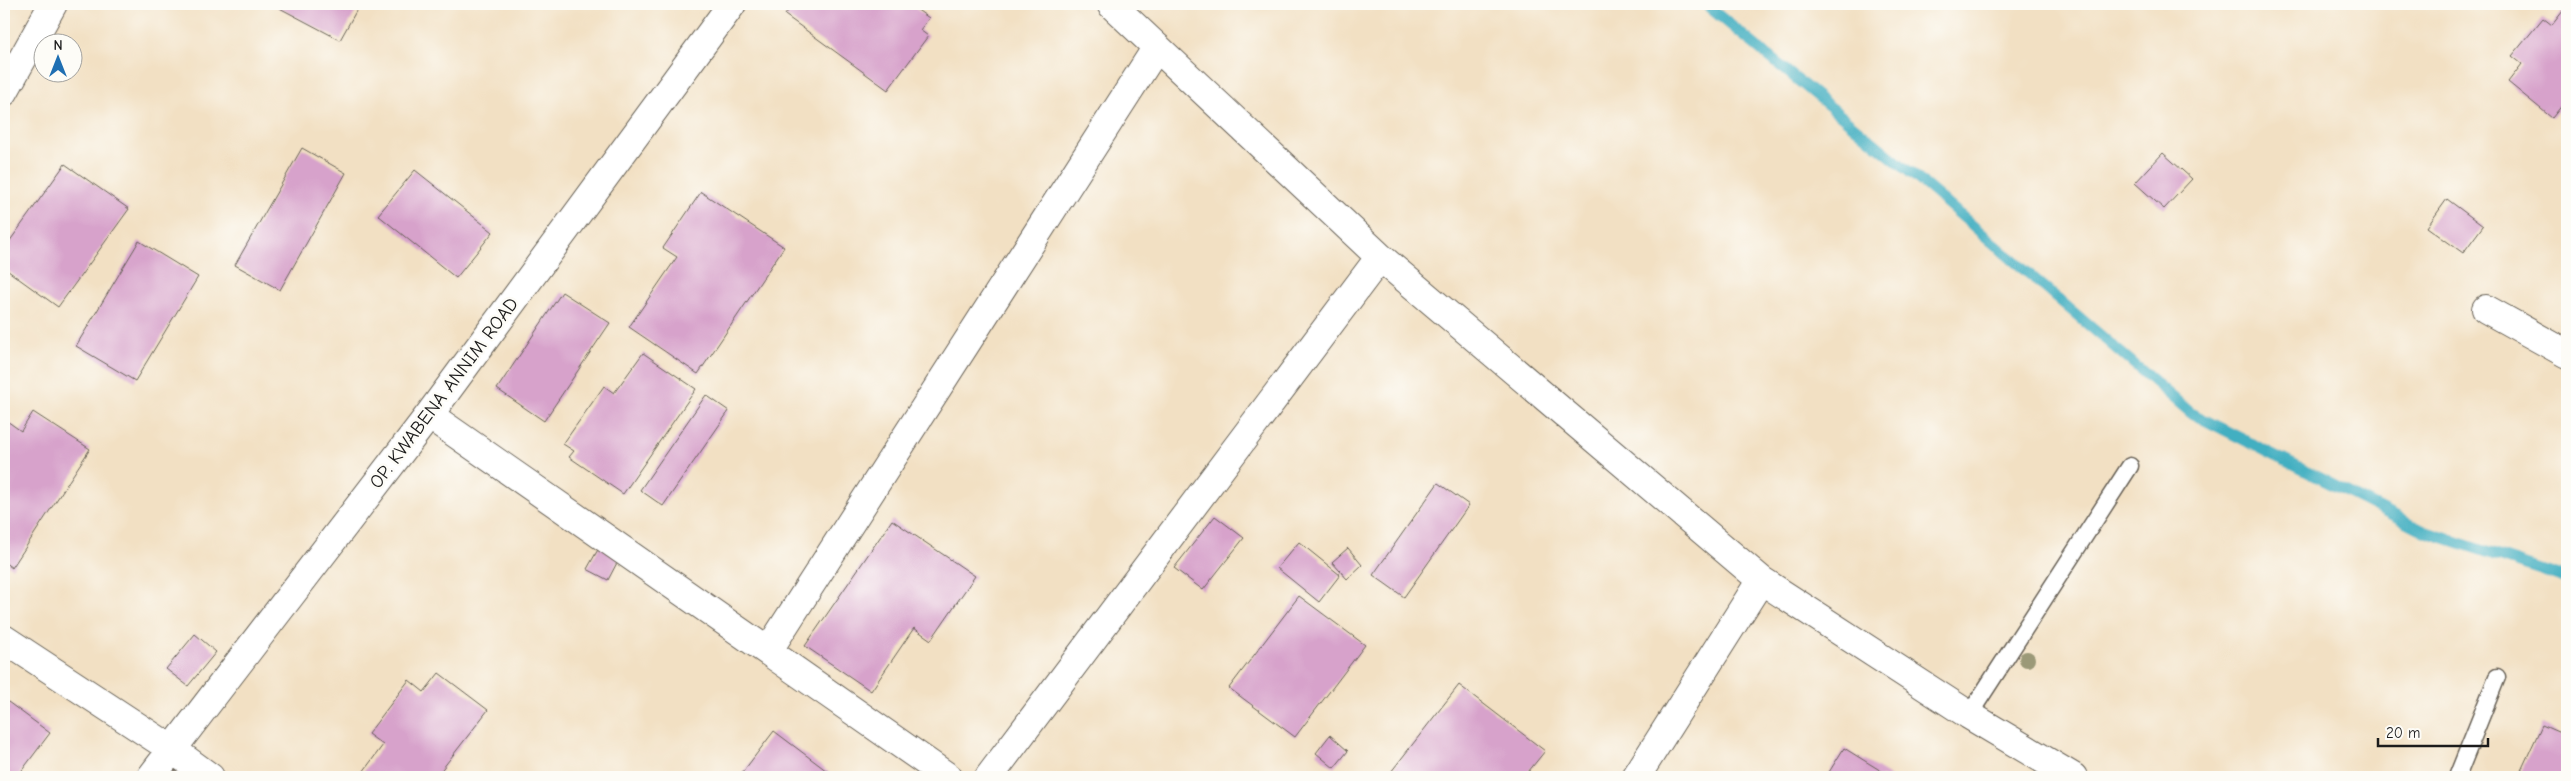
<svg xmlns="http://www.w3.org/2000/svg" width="2571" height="781" font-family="'Comic Neue',sans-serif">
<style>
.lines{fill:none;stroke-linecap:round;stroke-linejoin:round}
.stream{stroke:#43afc1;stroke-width:11}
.building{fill:#d7a2cb}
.service-casing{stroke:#676156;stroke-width:19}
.minor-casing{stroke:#676156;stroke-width:30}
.service{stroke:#fff;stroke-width:16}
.minor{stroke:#fff;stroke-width:28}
.tree{fill:#9b9978}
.labels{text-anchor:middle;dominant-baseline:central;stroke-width:5;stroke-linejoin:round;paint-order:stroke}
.street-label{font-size:19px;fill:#1c1c1c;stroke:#fdfcf7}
</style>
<rect width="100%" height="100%" fill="#fdfcf7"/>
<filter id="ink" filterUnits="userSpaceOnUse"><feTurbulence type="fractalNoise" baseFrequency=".02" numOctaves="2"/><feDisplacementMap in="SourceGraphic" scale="10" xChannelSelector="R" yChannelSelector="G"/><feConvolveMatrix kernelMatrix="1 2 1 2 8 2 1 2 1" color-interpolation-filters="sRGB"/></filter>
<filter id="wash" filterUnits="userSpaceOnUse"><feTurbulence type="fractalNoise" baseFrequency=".0096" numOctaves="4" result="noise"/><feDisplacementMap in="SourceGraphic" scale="20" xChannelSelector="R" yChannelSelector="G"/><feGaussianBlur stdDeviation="1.12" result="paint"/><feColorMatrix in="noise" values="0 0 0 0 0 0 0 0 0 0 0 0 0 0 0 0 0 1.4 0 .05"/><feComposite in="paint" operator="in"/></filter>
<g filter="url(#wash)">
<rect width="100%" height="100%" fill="#f2e0c3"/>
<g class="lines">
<!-- stream -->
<path class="stream" d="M1705,4L1929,188L2191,413L2424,531L2567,579"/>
</g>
<g id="blocks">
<!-- building -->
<path class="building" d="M272,4H360L340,40Z
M793,4H909L929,18L920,30L928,36L888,90L785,15Z
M2567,6V99L2552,118L2508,82L2522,64L2512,56L2543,18L2552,25Z
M302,148L346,173L280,290L235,265Z
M2163,153L2192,179L2164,209L2135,183Z
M65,164L129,209L58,307L4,268V249Z
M415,170L493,232L456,278L378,215Z
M701,192L784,247L698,374L629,327L677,257L663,248Z
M2447,199L2483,226L2463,253L2427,227Z
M139,241L198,277L135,381L76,346Z
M562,292L610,323L544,421L497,389Z
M643,353L696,389L623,494L569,457L574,451L563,444L604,386L614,393Z
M706,395L729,411L663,506L640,490Z
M33,412L90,449L12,568L4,562V427L7,421L21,431Z
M1438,483L1469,505L1404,597L1373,575Z
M1215,516L1244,538L1203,590L1174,568Z
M892,520L975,576L931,640L914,628L871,691L805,646Z
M1299,542L1340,575L1319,602L1277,568Z
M600,546L620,557L608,580L587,569Z
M1348,548L1362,565L1347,579L1332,562Z
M1299,596L1365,645L1295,737L1229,688Z
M195,634L216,652L188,686L166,669Z
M439,673L488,710L436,777L360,776L383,745L368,734L409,680L424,692Z
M1459,685L1545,751L1524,777H1387Z
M4,699L50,733L17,777H4Z
M2542,725L2567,736V777H2518Z
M774,731L835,777H739Z
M1330,735L1348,751L1334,768L1316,753Z
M1844,748L1891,777H1826Z"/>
</g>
</g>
<g filter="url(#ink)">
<use href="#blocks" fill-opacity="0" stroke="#676156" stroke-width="1"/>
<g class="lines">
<!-- service casing -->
<g class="service-casing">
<path id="service" d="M1969,715L2130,466
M2457,777L2497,677"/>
</g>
<!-- minor casing -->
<g class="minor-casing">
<path id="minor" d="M1111,4L1380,257L1761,580L1969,715L2073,777
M4,92L53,4
M2486,309L2567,354
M429,415L948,777
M4,639L173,750L210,777
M768,651L1157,47
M151,777L429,415L732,4
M989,777L1380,257
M1636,777L1761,580"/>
</g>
<!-- service -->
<use href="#service" class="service"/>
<!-- minor -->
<use href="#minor" class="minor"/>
</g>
<!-- trees -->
<circle class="tree" cx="2027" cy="659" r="8"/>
</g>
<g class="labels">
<!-- street labels -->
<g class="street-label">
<text transform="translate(444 393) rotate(-53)">OP. KWABENA ANNIM ROAD</text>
</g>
</g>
<!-- margin -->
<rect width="2571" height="781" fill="none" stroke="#fdfcf7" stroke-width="20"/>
<!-- north arrow -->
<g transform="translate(58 58)"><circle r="24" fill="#fdfcf7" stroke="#a3a29f"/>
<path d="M0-4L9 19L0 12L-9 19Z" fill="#1f6fb2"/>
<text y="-8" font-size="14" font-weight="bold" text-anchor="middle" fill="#1c1c1c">N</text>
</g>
<!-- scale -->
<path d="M2378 738v8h110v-8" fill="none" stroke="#1c1c1c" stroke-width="2.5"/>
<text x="2386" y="738" font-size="15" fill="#1c1c1c" stroke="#fdfcf7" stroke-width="4" paint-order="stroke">20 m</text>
</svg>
